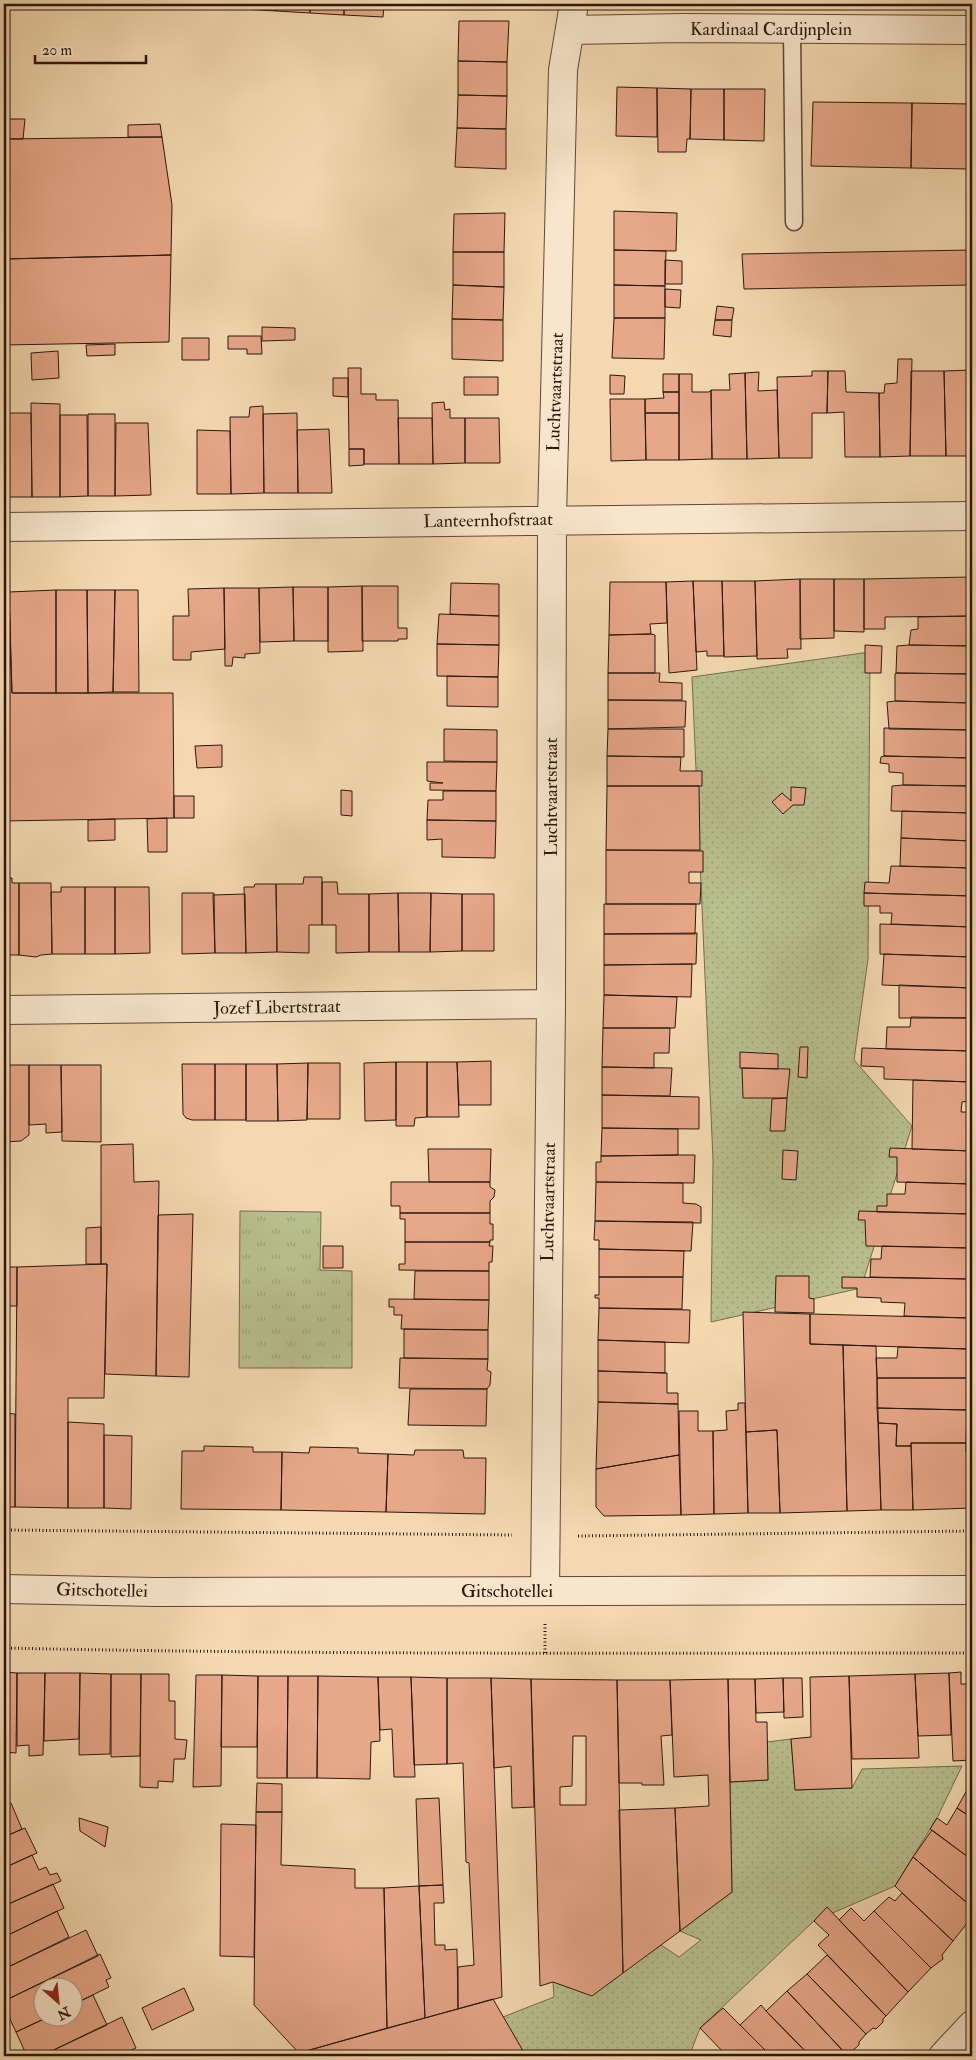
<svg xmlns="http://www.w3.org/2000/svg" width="976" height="2060" font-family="'IM FELL Double Pica',serif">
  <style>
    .grass { fill: url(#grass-tufts); stroke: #726c4e }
    .park { fill: url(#park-dots); stroke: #726c4e }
    .building { fill: #e7a789; stroke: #2b170d; fill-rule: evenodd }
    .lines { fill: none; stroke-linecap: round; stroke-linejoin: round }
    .service-casing { stroke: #5d4836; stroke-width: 19 }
    .minor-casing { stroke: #5d4836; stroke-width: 30 }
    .tertiary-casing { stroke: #5d4836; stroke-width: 30 }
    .path { stroke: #2b170d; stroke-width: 3; stroke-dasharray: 1 2.5; stroke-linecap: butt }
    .service { stroke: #f8e6cc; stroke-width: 16 }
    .minor { stroke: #f8e6cc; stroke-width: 28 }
    .tertiary { stroke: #f8e6cc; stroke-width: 28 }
    .labels { text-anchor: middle; stroke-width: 4; stroke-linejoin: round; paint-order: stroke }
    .street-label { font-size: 18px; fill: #2b170d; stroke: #f8e6cc }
  </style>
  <defs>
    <pattern id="grass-tufts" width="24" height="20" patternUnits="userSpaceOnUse" patternTransform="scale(1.25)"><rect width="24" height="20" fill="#b8c08e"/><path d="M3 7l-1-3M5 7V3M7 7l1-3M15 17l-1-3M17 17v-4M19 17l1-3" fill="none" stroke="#9ea479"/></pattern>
    <pattern id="park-dots" width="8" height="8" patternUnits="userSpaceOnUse" patternTransform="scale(1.25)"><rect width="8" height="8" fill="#b8c08e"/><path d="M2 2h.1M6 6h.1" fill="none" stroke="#9ea479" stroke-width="1.8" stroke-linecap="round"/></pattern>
  </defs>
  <rect width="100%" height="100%" fill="#f4d9b0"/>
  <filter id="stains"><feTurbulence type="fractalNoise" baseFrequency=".004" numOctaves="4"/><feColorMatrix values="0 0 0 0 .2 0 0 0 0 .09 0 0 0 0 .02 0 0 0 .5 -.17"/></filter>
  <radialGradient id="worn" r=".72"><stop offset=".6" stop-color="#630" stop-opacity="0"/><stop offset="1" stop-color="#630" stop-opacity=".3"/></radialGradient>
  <path class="grass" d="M240,1211L321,1212L320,1270L352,1271V1368H239Z"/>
  <path class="park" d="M870,652L868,959L854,1060L912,1126L861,1288L711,1322L713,1160L692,677Z
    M791,1739L796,1790L852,1788L862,1769L962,1766L937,1818L895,1886L814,1921L700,2028L690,2054L682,2056H526L503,2017L554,1997L553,1982L661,1945L679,1957L701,1940L680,1931L732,1892L730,1782L768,1780L767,1742Z"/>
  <path class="building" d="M203,4H242V9L203,6Z
    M242,4H276V11L242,9Z
    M276,4H310V13L276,11Z
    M310,4H344V15L310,13Z
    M344,4H384L383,17L344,15Z
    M459,21H509L507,62L458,61Z
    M458,61L507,62V96L458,95Z
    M617,87L657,88V137L616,136Z
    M657,88L691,89L690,139H687L686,152H658Z
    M691,89H724V140L690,139Z
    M724,89H765L764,141L724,140Z
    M458,95L507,96L506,129L457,128Z
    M813,102L912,103L911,168L811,166Z
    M912,103L972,104V169L911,168Z
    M4,119H25L23,139H4Z
    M160,124L162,137H128V125Z
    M457,128L506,129V169L455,167Z
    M162,137L172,205L171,255L4,259V139Z
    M614,211L677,213L676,251L614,250Z
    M505,213L504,252H453L454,214Z
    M614,250L666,251L665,286L614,285Z
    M972,250V285L744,289L742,254Z
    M453,252H504V287L453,285Z
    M171,255L169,342L4,345V259Z
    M665,260L682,261V284H665Z
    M453,285L504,287L503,320L452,319Z
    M614,285L665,286V318H614Z
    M665,289L681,290L680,308L665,307Z
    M717,306L734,308L732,320H715Z
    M614,318H665L664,359L612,358Z
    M452,319L503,320V361L452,359Z
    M715,320H732L731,337L713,335Z
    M262,327L295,328V340L262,341Z
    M228,336H261L262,354H247V349H228Z
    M182,338H209V360H182Z
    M115,344V355L87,356L86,345Z
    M58,351L59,378L32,380L31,353Z
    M898,359H912L910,456L880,457L879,393H884L885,384L897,383Z
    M348,368H361V394H376V400H398L399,464H364V449H349Z
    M972,370V456H946L944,371Z
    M812,371H828L827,413H812V458H779L777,377L812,376Z
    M828,371H845L846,392L879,393L880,457H845L844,412L827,413Z
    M911,371H944L946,456H910Z
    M759,372L758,391L777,390L779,458L747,459L745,373Z
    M745,373L747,459H712L711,390H730L729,374Z
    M663,374H679V392H663Z
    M679,374H692V392H709L711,390L712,459L679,460Z
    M610,375L625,376L624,394H610Z
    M464,377H498V395H464Z
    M333,378H348V397L333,396Z
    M663,392H679V413H645V399L664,398Z
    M610,399H645L646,460L611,461Z
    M444,402L445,410L450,409V418H465V463L433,464L432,403Z
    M31,403L60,404V497H32Z
    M263,406L264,493L231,494L230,417H249L250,407Z
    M4,413H31L32,497H4Z
    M297,413L298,493H264L263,414Z
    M645,413H679V460H646Z
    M88,414H115V496H88Z
    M60,415H87L88,496L60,497Z
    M398,418H432L433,464H399Z
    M465,418H499L500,463H465Z
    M116,423H148L151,495L115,496Z
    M329,429L332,493H298L297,430Z
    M197,430L230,431L231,494H197Z
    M349,449H364V465L349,466Z
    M972,577V616L885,617V629H864V579Z
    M800,579H834V638L800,639Z
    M800,579L801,649H787L788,658L757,659L755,581Z
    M834,579H864V632L834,631Z
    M693,581H722L724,656H707V651L696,652Z
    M693,581L697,670L669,673L666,582Z
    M722,581H755L757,656L724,657Z
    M610,582H666L667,623L650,624L651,634L609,635Z
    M451,583L499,584V616L450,614Z
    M362,586H398V628H407V639H398V641H362Z
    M362,586L363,651L328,652V587Z
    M293,587H328V641H294Z
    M293,587L294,641L260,642L259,588Z
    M224,588H259L260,653L245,654V658L233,657L232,666H225Z
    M224,588L225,649L191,652V660H173V616H189L188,589Z
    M56,590V693H12L9,592Z
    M56,590H87L88,693H56Z
    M87,590H115L113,692L88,693Z
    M115,590H138L139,692H113Z
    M4,592H9L11,664H4Z
    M439,614L499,616V645L437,644Z
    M972,616V646L909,645L911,630L918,629V617Z
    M651,634L655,635V673H608L609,635Z
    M437,644L499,645L498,677L437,676Z
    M865,645L882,646L881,673H865Z
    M909,645L972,646V674L896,673L897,646Z
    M4,664H11L12,693H173L174,818L4,821Z
    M608,673H660L659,682L682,683V700H608Z
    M896,673L972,674V703L895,701V674Z
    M447,676L498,677V707L447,706Z
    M608,700L686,701L685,727L608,729Z
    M895,701L972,703V730L889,729L887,702Z
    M884,728L972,730V758L884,756Z
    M444,729L497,730V762L444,761Z
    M608,729H684V757L607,756Z
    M222,745V767L197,768L195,746Z
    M607,756L681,757L680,771H702V786H607Z
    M884,756L972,758V786L903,785V773L889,772V764L880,763L881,757Z
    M427,762H497L496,791L430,790V783H443L427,781Z
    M903,785L972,786V813L891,811L892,786Z
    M607,786H699L700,850H606Z
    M791,787L806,788L804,805H793L783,814L772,802L782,793L791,801Z
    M341,790L352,791V816L341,815Z
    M443,791H496V821L427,820L428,800H443Z
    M174,796H194V818H174Z
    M902,811L972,813V841L901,838Z
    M167,818V852H148L147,819Z
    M115,819V840L88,841V820Z
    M427,820L496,821L495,858L442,857V839L427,840Z
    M901,838L972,841V868L900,866Z
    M606,850L703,851V872H689V883H701L700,904H606Z
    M891,866L972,868V896L864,893L865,882L889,883Z
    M304,877H322V925H309V953L277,952L276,884H303Z
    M4,878H12V883H19V955H4Z
    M322,882H337L338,894H369V952L336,953V925H322Z
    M19,883H51L52,954L41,955L36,957L19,955Z
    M255,884H276L277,952L246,953L244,887H254Z
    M61,887H85V954H52L51,892H61Z
    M85,887H115V954H85Z
    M115,887H149L150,953L115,954Z
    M182,893H214L215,953L182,954Z
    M398,893H431L430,952H399Z
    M398,893L399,952H369V894Z
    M431,893L462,894V951L430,952Z
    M864,893L972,896V927L891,924L892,913H880V906H864Z
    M245,894L246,953H215L213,895Z
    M462,894H494V951H462Z
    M604,904H696L695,934H604Z
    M880,924L972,927V957L880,954Z
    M697,933L696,964L604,965V934Z
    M884,954L972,957V988L882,985Z
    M692,964L691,997L604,995V965Z
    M899,985L972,988V1018H899Z
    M604,995L677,997L675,1028H603Z
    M911,1017L972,1018V1051L886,1049L887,1027H910Z
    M603,1028H670L669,1053H654V1068L602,1067Z
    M800,1047H808L807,1078L798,1077Z
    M862,1048L972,1051V1082L884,1079V1067L861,1066Z
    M740,1052L778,1054V1069L740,1068Z
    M491,1061V1105H459L457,1062Z
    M396,1062H427V1117L415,1118L414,1126H396Z
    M396,1062V1120L365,1121L364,1063Z
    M427,1062H457L459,1117H427Z
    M308,1063H340V1119H307Z
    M308,1063L307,1120L278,1121L277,1064Z
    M182,1064H215V1120H192L186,1118L183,1114Z
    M215,1064H246V1120H215Z
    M246,1064H277L278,1121H246Z
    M4,1065H29V1135L21,1141L4,1142Z
    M29,1065H61L62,1132L46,1133V1124L29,1125Z
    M61,1065H101V1142L62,1141Z
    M602,1067L672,1068L670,1096L602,1095Z
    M742,1068L790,1069L787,1098H743Z
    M913,1080L972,1082V1099L970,1101L962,1102L961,1112H972V1151L912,1149Z
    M602,1095L699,1097V1129L602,1128Z
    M787,1098L785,1131H770L772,1099Z
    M602,1128L678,1129V1155L601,1156Z
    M133,1144L134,1182L159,1181L156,1376L105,1374L107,1264H101V1145Z
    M890,1148L972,1151L971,1184L897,1182V1157H889Z
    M428,1149H491L490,1182H429Z
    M783,1150L798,1151L796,1180L782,1179Z
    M678,1155H695L694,1183L596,1182V1162H601V1156Z
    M391,1182H490V1187L495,1190L494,1197L490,1201V1213H400V1206H391Z
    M596,1182L683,1183V1203L696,1204L701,1207V1223L595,1221Z
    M906,1182L971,1184L972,1203L971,1214L877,1212V1206H887V1194H905Z
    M859,1211L971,1214L970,1248L866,1246L865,1220H858Z
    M400,1213H490V1224H493V1240H490V1242H405V1219H400Z
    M193,1214L189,1377L156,1376L158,1215Z
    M595,1221L693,1222L691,1251L599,1249V1240H594Z
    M101,1227V1264H86V1228Z
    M405,1242H490L489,1246H493L492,1262H489V1271L399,1270V1264H405Z
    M323,1246H343V1268H323Z
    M882,1246L970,1248L969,1279L870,1277L871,1259H881Z
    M599,1249L684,1251L683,1277H599Z
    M107,1264L104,1398H68V1508L15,1507L17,1267Z
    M4,1267H17V1306H4Z
    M415,1271H489V1300L414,1299Z
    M776,1276H809V1298L814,1299V1313L775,1312Z
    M599,1277H683L682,1309L599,1308V1298H595V1295H599Z
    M842,1277L969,1279L972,1286V1298L969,1304V1318L904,1316L905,1303L881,1302V1298L857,1297V1288H842Z
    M389,1299L489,1300L488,1330L401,1329L402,1315H394V1307H389Z
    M599,1308L690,1310L689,1343L598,1340Z
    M743,1312L810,1314V1344L843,1345L847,1511L780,1513L777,1430L746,1432Z
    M810,1314L969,1318L968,1349L810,1344Z
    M404,1329L488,1330V1359L404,1358Z
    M598,1340L665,1342V1373L598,1371Z
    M843,1345L876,1346L881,1510L847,1511Z
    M898,1347L968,1349V1378H877L876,1358H897Z
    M400,1358L488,1359L487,1370L491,1372L490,1385L487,1389L399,1388Z
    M598,1371L667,1373V1393H678V1404L598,1402Z
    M877,1378H968L967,1410L877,1408Z
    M410,1389H487L486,1426L408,1425Z
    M598,1402L678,1404L679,1455L596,1469Z
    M738,1403H745L748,1513L714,1514L713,1431L727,1430L726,1411L738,1410Z
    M877,1408L967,1410L966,1443H911V1446H896L897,1424L878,1423Z
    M679,1411H698V1431H713L714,1514L681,1515Z
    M4,1413L15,1414V1507H4Z
    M68,1422L104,1424V1508H68Z
    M878,1423L897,1424L896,1446H911L913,1510H881Z
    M777,1430L780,1513H748L746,1432Z
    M104,1435L132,1436L131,1509L104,1508Z
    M911,1443H966V1452H972V1508L913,1510Z
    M204,1446L253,1447V1452H282L281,1510L181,1509L182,1451H204Z
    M310,1447L358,1448V1453L388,1454L386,1512L281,1510L282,1452L309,1453Z
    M415,1450H463L464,1458H486L485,1514L386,1512L388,1454L414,1455Z
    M679,1455L681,1515L604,1516L596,1507V1469Z
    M4,1672L17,1673L16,1753L4,1752Z
    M961,1672V1684H972V1760L953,1761L949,1673Z
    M17,1673H45L43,1755L29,1756V1745L17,1746Z
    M45,1673H80L79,1739L44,1741Z
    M80,1673L111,1674L110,1754L79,1755Z
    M949,1673L951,1735L918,1736L915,1674Z
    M111,1674H141L140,1756L111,1757Z
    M141,1674H169V1701H175V1739L187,1740L185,1759H174L173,1782L158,1781V1788L140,1787Z
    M915,1674L919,1758L852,1759L849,1676Z
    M196,1675H222L221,1786L193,1787Z
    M222,1675L258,1676L257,1747H221Z
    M258,1676H288L287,1778H257Z
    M288,1676H318L317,1778H287Z
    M318,1676L378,1677L380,1741L371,1742L370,1779L317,1778Z
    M849,1676L852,1788L795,1790L791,1739L811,1737L810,1677Z
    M378,1677H411L415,1777H394L392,1729L380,1730Z
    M411,1677L447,1678V1764L414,1765Z
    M447,1678H491L502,1997L458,2009V1967L474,1965L469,1863L466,1862L463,1763L447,1764Z
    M491,1678L531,1679L534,1807L512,1808L511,1766L494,1768Z
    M783,1678L784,1712L756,1713L755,1679Z
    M783,1678H802L803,1717L784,1718Z
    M531,1679L617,1680L623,1973L592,1996L553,1982L540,1986ZM573,1736H586V1805H560V1787L572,1786Z
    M728,1679H755L756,1722H767L768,1780L730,1782Z
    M728,1679L732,1892L680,1931L675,1808L709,1806L708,1775L674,1777L670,1680Z
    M617,1680H670L672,1735L661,1736L664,1785H642V1783H619Z
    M972,1781V1818L957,1808Z
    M257,1783L282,1784V1812H256Z
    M439,1798L443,1885L419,1886L416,1799Z
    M11,1803L22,1829L4,1837V1806Z
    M675,1808L680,1931L623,1973L619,1810Z
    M957,1808L972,1818V1860L930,1829L937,1818L947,1825Z
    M256,1812H282L281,1865L355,1869V1888H384L387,2028L299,2053L254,2005Z
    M79,1818L108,1827L105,1847L80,1831Z
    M221,1824L256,1825L254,1957L220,1956Z
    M25,1828L37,1853L4,1868V1837Z
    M932,1830L972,1860V1907L913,1857Z
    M32,1855L39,1870L46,1867L50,1875L57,1873L61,1881L4,1906V1868Z
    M913,1857L972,1907V1917L953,1941L895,1886Z
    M53,1884L64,1908L4,1937V1906Z
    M443,1885L444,1903H434L435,1945H445V1950L457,1949L458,2009L425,2018L419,1886Z
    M419,1886L425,2018L387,2028L384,1888Z
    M902,1893L953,1941L942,1955L943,1959L931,1968L874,1911L889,1897L895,1901Z
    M827,1907L908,1992L886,2016L818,1945L829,1935L814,1921Z
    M851,1908L864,1921L874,1911L931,1968L908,1992L839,1920Z
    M57,1911L69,1937L4,1969V1937Z
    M86,1930L98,1956L4,2001V1969Z
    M100,1954L111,1978L106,1980L109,1987L72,2005V1988H42V2018H46L16,2032L4,2006V2001Z
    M827,1955L886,2016L883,2019V2022L876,2029L873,2028L866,2034L807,1974Z
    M807,1974L866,2034L859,2042V2045L851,2052L845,2053L787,1991Z
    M184,1988L194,2010L152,2030L142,2008Z
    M787,1991L845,2053L842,2056H810L766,2011Z
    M93,1995L107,2025L41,2056H27L16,2032L46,2018H72V2005Z
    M493,1999L526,2056H301L299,2053Z
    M761,2005L766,2011L810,2056H771L740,2025Z
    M723,2008L771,2056H727L700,2028Z
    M122,2017L136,2048L119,2056H41Z"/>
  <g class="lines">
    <g class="service-casing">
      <path id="service" d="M792,30L794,222"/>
    </g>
    <g class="minor-casing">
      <path id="minor" d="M571,30L683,28L972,30
        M4,527L972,516
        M4,1010L551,1004
        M545,1591L551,1004L552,519L563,70L574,4"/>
    </g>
    <g class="tertiary-casing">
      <path id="tertiary" d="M4,1589L155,1592L972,1590
        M943,2056L972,2025"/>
    </g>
    <path class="path" d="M4,1530L512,1535
      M578,1536L972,1531
      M545,1624V1654
      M4,1648C327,1655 649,1653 972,1653"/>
    <use href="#service" class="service"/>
    <use href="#minor" class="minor"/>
    <use href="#tertiary" class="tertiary"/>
  </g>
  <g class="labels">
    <g class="street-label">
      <text x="771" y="35">Kardinaal Cardijnplein</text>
      <text transform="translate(555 392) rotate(-88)" y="6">Luchtvaartstraat</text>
      <text transform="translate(488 520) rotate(-1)" y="6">Lanteernhofstraat</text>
      <text transform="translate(551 797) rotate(-90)" y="6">Luchtvaartstraat</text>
      <text transform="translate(277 1007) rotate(-1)" y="6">Jozef Libertstraat</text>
      <text transform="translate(548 1202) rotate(-89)" y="6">Luchtvaartstraat</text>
      <text transform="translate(102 1590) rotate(1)" y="6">Gitschotellei</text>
      <text x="507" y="1597">Gitschotellei</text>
    </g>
  </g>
  <rect width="976" height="2060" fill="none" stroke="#f4d9b0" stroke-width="20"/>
  <rect x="5" y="5" width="966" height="2050" fill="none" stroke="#2b170d" stroke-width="2.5"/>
  <rect x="10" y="10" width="956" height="2040" fill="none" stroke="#2b170d"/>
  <g transform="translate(58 2002) rotate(153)"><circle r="24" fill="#f8e6cc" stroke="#a69380"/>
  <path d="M0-4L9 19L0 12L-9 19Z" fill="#8f2418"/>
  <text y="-8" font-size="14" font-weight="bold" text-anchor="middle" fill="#2b170d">N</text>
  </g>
  <path d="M35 55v8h111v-8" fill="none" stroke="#2b170d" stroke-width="2.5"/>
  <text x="42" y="55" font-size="15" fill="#2b170d" stroke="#f8e6cc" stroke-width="4" paint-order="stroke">20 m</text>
  <rect width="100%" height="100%" filter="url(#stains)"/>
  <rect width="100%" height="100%" fill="url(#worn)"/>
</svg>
